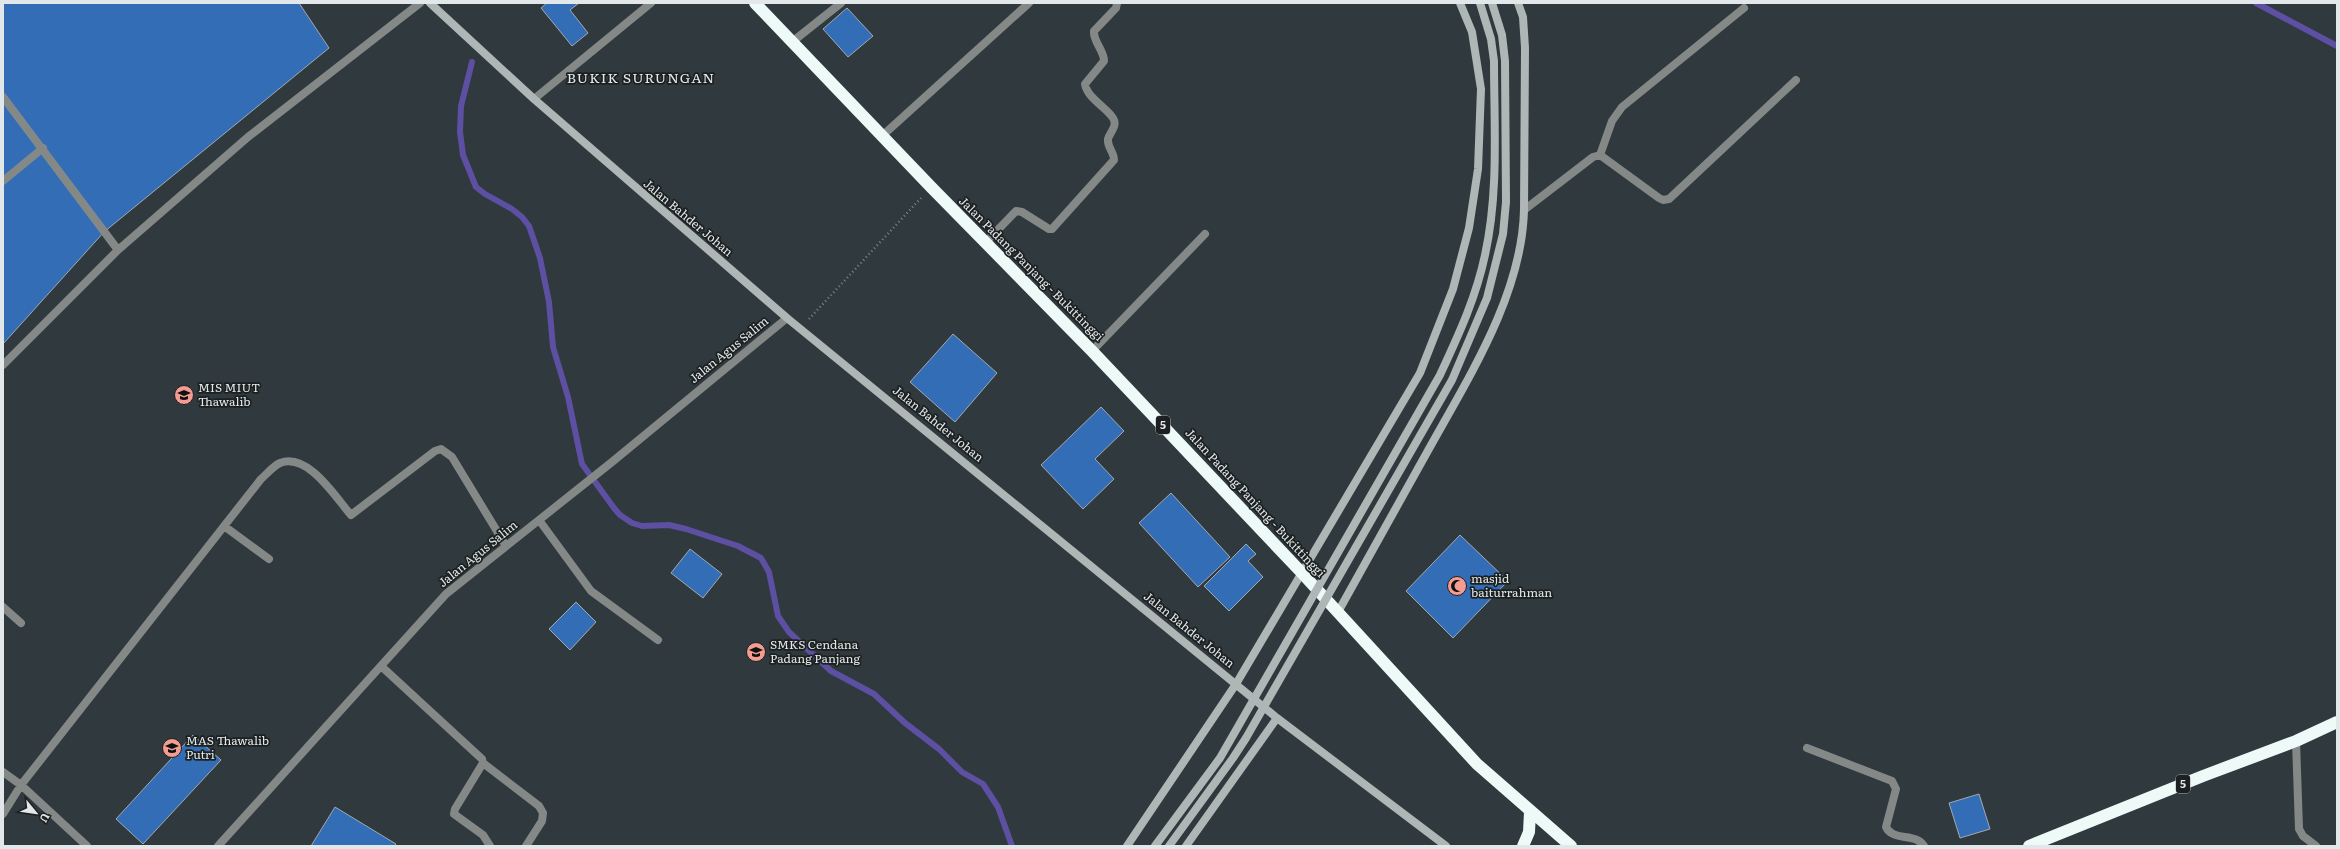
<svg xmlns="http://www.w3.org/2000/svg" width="2340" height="849" font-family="Literata,serif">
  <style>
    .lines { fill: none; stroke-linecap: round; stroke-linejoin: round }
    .stream { stroke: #5d4fa2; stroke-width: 6 }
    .building { fill: #336db5; stroke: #a3a9b1 }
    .path { stroke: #7d8588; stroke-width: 2.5; stroke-dasharray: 1 3; stroke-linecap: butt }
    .lane { stroke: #848988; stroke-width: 8 }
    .street { stroke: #848988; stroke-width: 8 }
    .secondary { stroke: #aeb6b6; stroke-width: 8 }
    .highway { stroke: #edfaf8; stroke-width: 12 }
    .secondary-bridge { stroke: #aeb6b6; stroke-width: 8 }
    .labels { text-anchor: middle; stroke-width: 3.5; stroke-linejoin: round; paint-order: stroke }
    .shield { fill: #1c2021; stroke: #a7acae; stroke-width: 1 }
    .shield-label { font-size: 11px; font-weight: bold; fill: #e2e8ea }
    .street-label { font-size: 12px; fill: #e2e8ea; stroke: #1c2021 }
    .poi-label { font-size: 12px; fill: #e2e8ea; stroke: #1c2021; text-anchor: start }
    .quarter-label { font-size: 14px; letter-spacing: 1px; fill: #e2e8ea; stroke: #1c2021 }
  </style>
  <rect width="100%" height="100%" fill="#30393d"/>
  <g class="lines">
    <path class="stream" d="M2256,3L2337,46
      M472,62L461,106L460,132L463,155L476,187L485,194L512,209L522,217L529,226L540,258L549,302L553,347L568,397L582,464L614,508L620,515L632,523L642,526L669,525L686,529L738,546L761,558L769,572L778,616L789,632L831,671L874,694L905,723L939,749L962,772L983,784L998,807L1012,846"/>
  </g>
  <path class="building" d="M3,3H299L329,48L104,232L3,344Z
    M547,3H579L570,10L588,33L572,46L541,8Z
    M847,8L873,36L848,57L823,29Z
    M953,334L997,373L955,422L910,382Z
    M1101,407L1124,431L1095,459L1114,479L1083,509L1041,465Z
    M1171,493L1230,557L1198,587L1139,523Z
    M1460,535L1508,581L1453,638L1406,591Z
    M1246,544L1256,554L1248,561L1263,577L1229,611L1204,586Z
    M690,549L722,574L703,598L671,573Z
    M576,602L596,622L570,650L549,629Z
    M193,735L221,760L143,844L116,819Z
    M1979,794L1990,829L1960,838L1949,803Z
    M335,807L396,844L394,846H311Z"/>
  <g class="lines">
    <path class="path" d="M809,319L921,198"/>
    <path class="lane" d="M3,181L43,148
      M1092,351L1205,234"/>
    <path class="street" d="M792,42L841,3
      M3,97L118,250
      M534,99L651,3
      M882,136L1029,3
      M1600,155L1612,121L1622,107L1744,8
      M1524,210L1593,157L1600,155L1659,198L1663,200L1669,199L1796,80
      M986,242L1016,211L1022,212L1049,229H1052L1114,160C1114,152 1107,147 1108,139C1110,132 1118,126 1113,118C1106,107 1087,98 1085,84L1104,61C1104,50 1093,42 1094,31L1116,8L1117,3
      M3,365L118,250L248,137L420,3
      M539,520L591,591L658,640
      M224,526L269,559
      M3,607L21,623
      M381,666L482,759L483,763L539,806L543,813L542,821L526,846
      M2296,741L2299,829L2303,836L2316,846
      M1807,748L1892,781L1896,789L1886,827C1893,842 1915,832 1924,846
      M483,763L455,809L454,814L483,835L490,846
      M3,772L21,785L87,846
      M3,814L21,785L261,479C266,475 273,466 280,463C308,452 336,498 351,515L435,451L441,449L452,457L506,546
      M218,846L446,594L612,462L787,318"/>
    <path class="secondary" d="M430,3L534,99L787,318L1277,718L1446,846
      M1338,612C1369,557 1399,502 1430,447C1470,375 1522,294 1524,210L1525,48L1523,17L1518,3
      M1127,846L1236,684L1420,373L1453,289L1469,228L1478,169L1481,89L1472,32L1460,3
      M1186,846L1277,718"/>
    <path class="highway" d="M755,3L931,187L1092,351L1301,572L1477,764L1571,846
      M1523,846L1529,832L1530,812
      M2029,846L2203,776L2296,741L2337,722"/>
    <path class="secondary-bridge" d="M1155,846L1220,758L1440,375C1458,336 1476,298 1485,255C1499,192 1494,125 1494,61L1491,39L1480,3
      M1169,846L1233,758L1246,738L1452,380L1487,298L1503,234L1506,202L1505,61L1502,35L1492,3"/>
  </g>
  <defs>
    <g id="school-disc" transform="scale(1)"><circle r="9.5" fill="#f59c92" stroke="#1c2021"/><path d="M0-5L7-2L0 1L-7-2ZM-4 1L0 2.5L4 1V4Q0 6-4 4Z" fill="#111"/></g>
    <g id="mosque-disc" transform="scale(1)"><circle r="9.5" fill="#f59c92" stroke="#1c2021"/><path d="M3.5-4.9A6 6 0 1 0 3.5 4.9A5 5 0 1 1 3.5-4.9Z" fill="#111"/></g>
  </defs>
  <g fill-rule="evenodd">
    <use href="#school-disc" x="184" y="395"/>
    <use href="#mosque-disc" x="1457" y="586"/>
    <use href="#school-disc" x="756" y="652"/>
    <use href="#school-disc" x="172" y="748"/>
  </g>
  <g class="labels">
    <g class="shield">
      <rect x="1156" y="416" width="14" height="18" rx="3"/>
      <rect x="2176" y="775" width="14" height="18" rx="3"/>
    </g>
    <g class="shield-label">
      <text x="1163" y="429">5</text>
      <text x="2183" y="788">5</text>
    </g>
    <g class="street-label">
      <text transform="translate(688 218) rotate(40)" y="4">Jalan Bahder Johan</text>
      <text transform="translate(1031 269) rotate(45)" y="4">Jalan Padang Panjang - Bukittinggi</text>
      <text transform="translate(729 350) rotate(-39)" y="4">Jalan Agus Salim</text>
      <text transform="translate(938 424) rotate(39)" y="4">Jalan Bahder Johan</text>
      <text transform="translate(1255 503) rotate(47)" y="4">Jalan Padang Panjang - Bukittinggi</text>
      <text transform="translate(478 554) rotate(-39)" y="4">Jalan Agus Salim</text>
      <text transform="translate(1189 630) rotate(39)" y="4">Jalan Bahder Johan</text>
    </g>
    <g class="poi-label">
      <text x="198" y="392">MIS MIUT<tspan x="198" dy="14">Thawalib</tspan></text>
      <text x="1471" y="583">masjid<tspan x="1471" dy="14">baiturrahman</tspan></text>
      <text x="770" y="649">SMKS Cendana<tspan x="770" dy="14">Padang Panjang</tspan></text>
      <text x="186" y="745">MAS Thawalib<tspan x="186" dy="14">Putri</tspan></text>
    </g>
    <g class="quarter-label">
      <text x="641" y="83">BUKIK SURUNGAN</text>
    </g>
  </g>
  <rect width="2340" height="849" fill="none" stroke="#e2e8ea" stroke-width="8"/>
  <g transform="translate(36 813) rotate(119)" stroke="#1c2021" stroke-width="3" paint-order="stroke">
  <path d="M0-3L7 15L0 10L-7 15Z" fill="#e2e8ea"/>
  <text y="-6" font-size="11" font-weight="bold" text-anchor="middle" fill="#e2e8ea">U</text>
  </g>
</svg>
